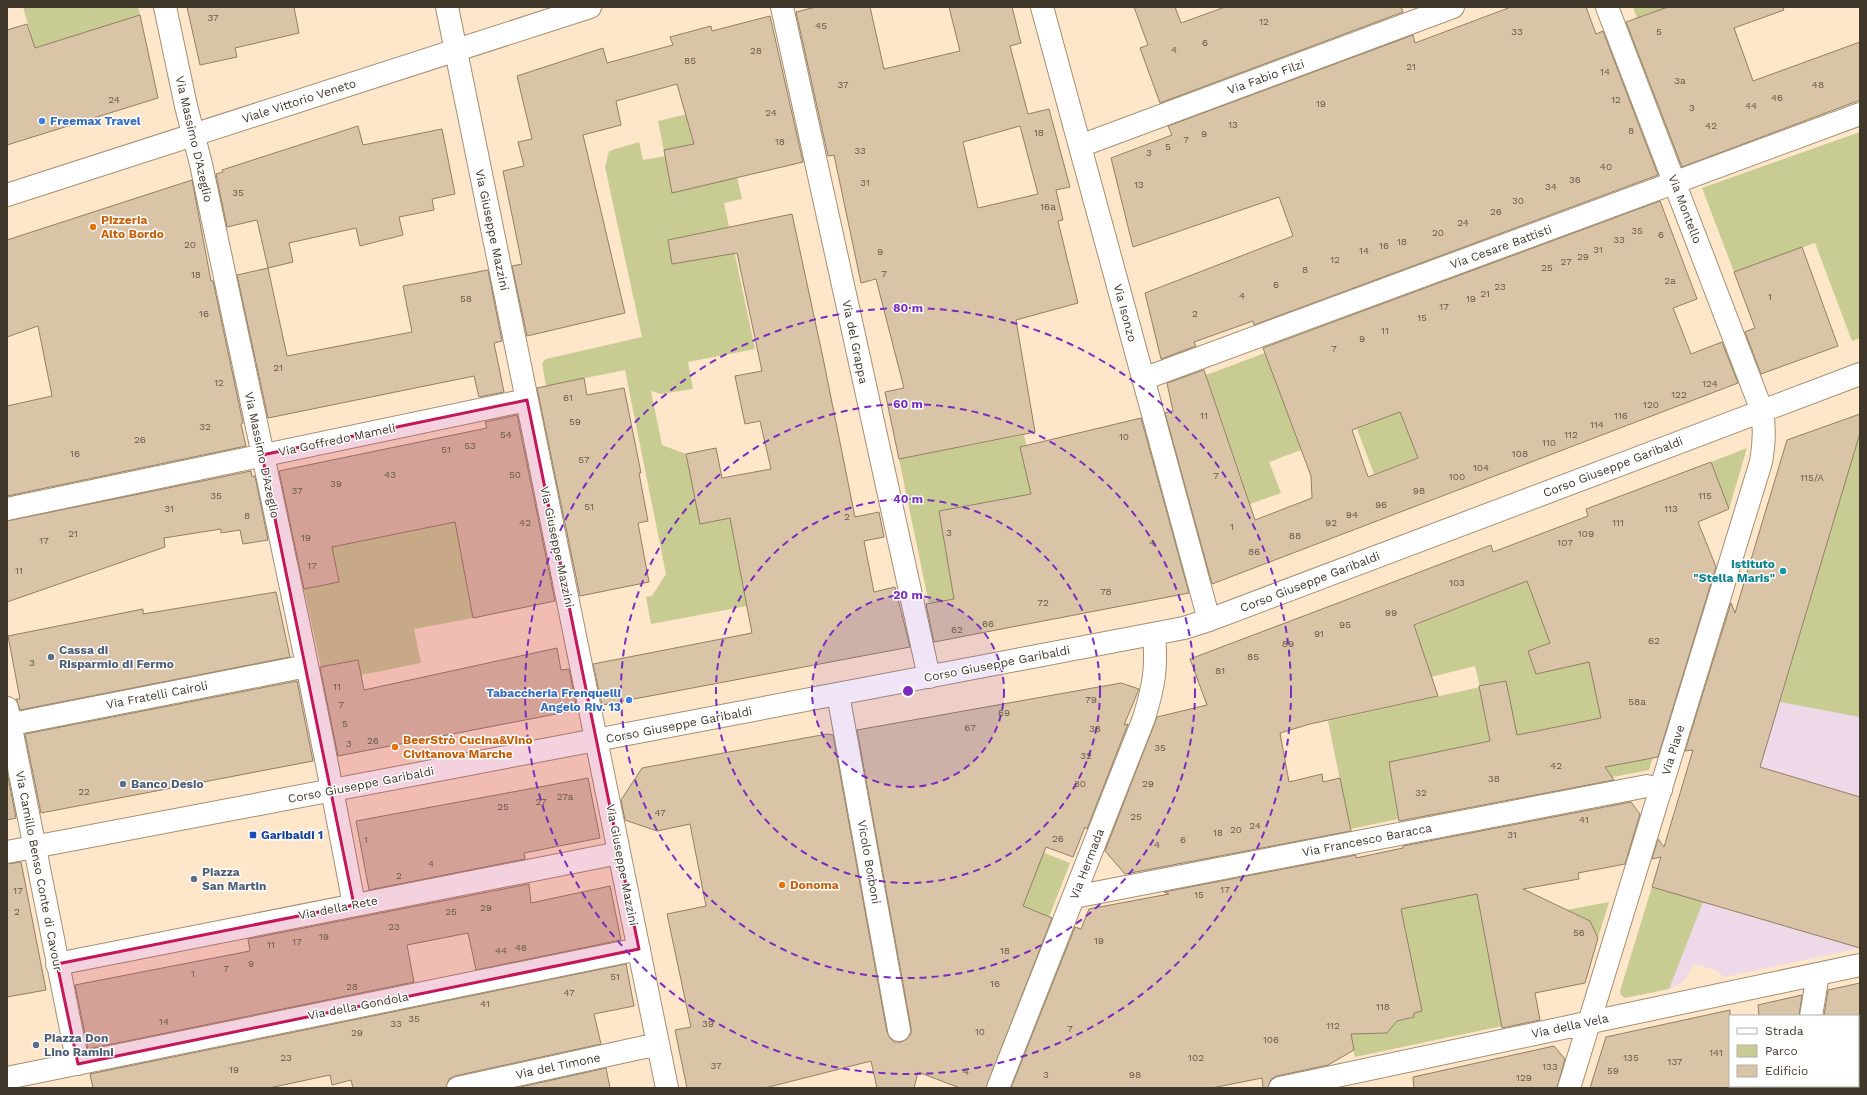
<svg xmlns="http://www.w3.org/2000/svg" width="1867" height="1095" font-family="'Work Sans',sans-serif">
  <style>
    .education { fill: #edd9e8 }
    .green { fill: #c8cc93 }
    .building { fill: #d9c4a7; stroke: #927f64; fill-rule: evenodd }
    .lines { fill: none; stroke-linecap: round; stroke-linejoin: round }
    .minor-casing { stroke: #a48f74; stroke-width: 24 }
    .minor { stroke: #fff; stroke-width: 22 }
    .marked { fill: #c2185b; fill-opacity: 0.2; stroke: #c2185b; stroke-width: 3; stroke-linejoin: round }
    .ring { fill: none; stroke: #7b2cbf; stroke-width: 2; stroke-dasharray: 7 5 }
    .shop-dot { fill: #3f7fe0; stroke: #fff; stroke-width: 1.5 }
    .food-dot { fill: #e8710a; stroke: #fff; stroke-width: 1.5 }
    .culture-dot { fill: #0f9aa8; stroke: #fff; stroke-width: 1.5 }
    .service-dot { fill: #5c6f8a; stroke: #fff; stroke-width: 1.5 }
    .transit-dot { fill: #1a4fb4; stroke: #fff; stroke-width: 1.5 }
    .labels { text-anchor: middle; stroke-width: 3; stroke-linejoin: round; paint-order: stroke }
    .number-label { font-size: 10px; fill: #665a4a }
    .street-label { font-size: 12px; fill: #40372b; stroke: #fff }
    .shop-label { font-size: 12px; font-weight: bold; fill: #366cbe; stroke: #fff; text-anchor: start }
    .food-label { font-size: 12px; font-weight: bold; fill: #c56008; stroke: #fff; text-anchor: start }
    .culture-label { font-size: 12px; font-weight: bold; fill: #0d838f; stroke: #fff; text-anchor: end }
    .service-label { font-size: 12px; font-weight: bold; fill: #4e5e75; stroke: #fff; text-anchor: start }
    .transit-label { font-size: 12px; font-weight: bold; fill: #164399; stroke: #fff; text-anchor: start }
    .centre { fill: #7b2cbf; stroke: #fff; stroke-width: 2 }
    .ring-label { font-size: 12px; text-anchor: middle; font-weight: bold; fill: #7b2cbf; stroke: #fff; stroke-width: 3; stroke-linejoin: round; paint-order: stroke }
  </style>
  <rect width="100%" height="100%" fill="#fde6c9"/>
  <path class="education" d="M1860,414V948L1724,977L1716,970L1694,964L1684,981L1676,986L1669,989L1623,997L1620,993L1621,990L1787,440Z"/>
  <path class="green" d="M23,7H138L140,15L64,39L42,72Z
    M1633,7H1668L1637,18Z
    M721,106L742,199L724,203L755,349L688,362L693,389L661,394L651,391L662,445L686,454L700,524L730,518L747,606L651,624L646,597L652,596L666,574L625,370L546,386L542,363L546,359L642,337L605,167L609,151L639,142L643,160L665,156L658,121Z
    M1860,132V338L1852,341L1815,243L1734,272L1702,188Z
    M1265,353L1301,450L1269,462L1281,493L1250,504L1206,375Z
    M1400,412L1418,458L1374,474L1357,429Z
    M1860,433V717L1780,702Z
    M1024,435L1033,477L1027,479L1035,509L1021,496L939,511L944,537L995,591L929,604L899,459Z
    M1747,448L1729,509L1711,462Z
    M455,522L473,618L414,629L421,663L361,675L321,667L304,589L339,582L332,547Z
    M1527,581L1557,640L1528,651H1638L1653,757L1649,770L1603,779L1516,735L1505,681L1495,683L1499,704L1483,708L1490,741L1389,762L1398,819L1350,829L1328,721L1480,687L1475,666L1431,677L1413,626Z
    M986,830L1070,863L1049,917L1023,906L1035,876Z
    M1652,887L1703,902L1669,989L1625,998L1621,995L1620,991Z
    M1492,890L1483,928L1502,1026L1355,1057L1341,986L1385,1033L1390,1029L1391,1023L1414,1017L1394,939L1407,936L1401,909Z
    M1609,902L1598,938L1590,921L1567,910Z"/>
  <path class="building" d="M187,7H294L299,33L235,48L237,57L200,65Z
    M816,7H870L884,69L960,51L949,7H1012L1021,43L1010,46L1028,114L1049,109L1070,187L1056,190L1063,220L1058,221L1078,303L1016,320L1035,432L899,459L885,392L904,388L876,279L861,283L834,155L828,156L796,12ZM1020,126L1038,194L978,208L963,142Z
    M1134,7H1175L1181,23L1225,7H1401L1403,12L1160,103L1140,48L1148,45Z
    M1511,7H1586L1596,34L1603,31L1658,175L1254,325L1253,321L1194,342L1196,346L1161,359L1145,293L1293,236L1279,197L1133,247L1111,158L1172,135L1168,126L1413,35L1415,43Z
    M1668,7H1783L1784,10L1734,28L1753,81L1860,42V100L1682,167L1626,22Z
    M140,15L158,98L7,145V30L27,24L35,48Z
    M770,16L803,162L672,193L664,150L694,144L677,84L616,101L621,125L583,135L625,313L527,336L512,266L522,264L503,171L524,166L518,142L532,139L517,76L603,48L607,63L673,45L670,37L711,26L712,31Z
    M358,126L363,145L442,129L455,194L432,199L434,210L399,217L403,235L360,246L356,228L289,243L293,262L268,268L257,220L227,227L216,174L223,172L222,170Z
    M192,180L211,281H213L243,423L241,424L246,446L7,496V406L52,396L38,326L7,337V240Z
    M1660,201L1697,299L1673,308L1691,354L1722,342L1738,383L1212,584L1165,413L1173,411L1167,383L1204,370L1255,520L1312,498L1311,476L1263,348ZM1400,412L1418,458L1368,477L1352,430Z
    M792,214L823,358L855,517L879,512L884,537L864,541L874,592L895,587L910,647L602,705L593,664L752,633L730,518L700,524L686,454L716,448L722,478L771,469L760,421L745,424L735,376L762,371L737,253L672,264L668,240Z
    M1802,247L1838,346L1761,374L1745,332L1755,328L1734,272Z
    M268,268L287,356L412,332L403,286L488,270L502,341L494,343L504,392L479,397L474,376L268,418L237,275Z
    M584,378L587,395L624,388L641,473H639L648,521L638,523L649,582L580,596L537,388Z
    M1860,414V433L1760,767L1860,797V948L1652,887L1661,857L1652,859L1658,839L1664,847L1693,750L1685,751L1731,603L1735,613L1787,440Z
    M517,415L555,601L473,618L455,522L332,547L339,582L304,589L279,471L487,428L485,422Z
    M1141,418L1189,593L934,642L926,604L954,599L939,511L1031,494L1020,447Z
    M1711,462L1729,509L1698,522L1716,567L1658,757L1605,767L1614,780L1399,821L1389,762L1490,741L1479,686L1506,681L1517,735L1601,718L1589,662L1536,674L1528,651L1550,643L1527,581L1414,625L1438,696L1310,724L1280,733L1289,782L1322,774L1323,782L1340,778L1351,831L1125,874L1105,851L1157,717L1207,705L1190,659L1491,545L1493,552L1588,516L1586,509Z
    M251,471L252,477L255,476L268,540L243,544L240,530L221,533V529L164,538L165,547L7,602V521Z
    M276,592L290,657L20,710L16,699H20L8,636L143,609V614Z
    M557,648L561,670L569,669L577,710L338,756L320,667L358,660L364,690Z
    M297,681L313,761L41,813L25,734Z
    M1121,683L1139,689L1124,725L1128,724L1087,829L1085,827L1073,857L1046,847L1023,906L1052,918L986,1088H960L918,1072L914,1088H877L871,1061L765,1088H687L675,1030L691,1027L667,914L706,906L690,824L657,831L625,820L621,800L642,768L827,734L833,735L887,1032L890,1038L894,1042H901L907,1039L911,1034V1028L857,730Z
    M7,772L16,818L7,820Z
    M588,778L600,838L524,853L525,859L369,890L356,821Z
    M1631,802L1640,814L1625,864L1578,873L1579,879L1523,889L1590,921L1598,938L1585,983L1535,993L1540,1020L1502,1028L1477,894L1401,909L1422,1011L1414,1013V1017L1397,1021L1387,1033L1351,1034L1354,1050L1328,1065L1277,1076L1271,1079L1268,1088H1263L1262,1078L1212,1088H1011L1075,927L1081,929L1089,909L1169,894L1164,892L1356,855V858L1403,848V846Z
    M21,862L46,990L7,997V864Z
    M529,884L531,903L610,886L621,940L476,970L468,933L407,945L414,982L88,1049L75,985L250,951L248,939Z
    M626,964L634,1006L594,1014L601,1044L455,1076L449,1079L446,1088H353L351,1080L332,1085L330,1075L269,1088H93L90,1074Z
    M1860,983V1016H1824L1828,990Z
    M1802,995L1799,1016H1759L1758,1005Z
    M1730,1010V1088H1590L1606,1037Z
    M1554,1046L1565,1059L1557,1088H1414L1413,1077Z
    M606,1068L610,1088H516Z"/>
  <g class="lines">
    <g class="minor-casing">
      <path id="minor" d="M165,7L186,106L201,164C253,411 308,657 354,905
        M447,7L667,1088
        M782,7L929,677
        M1042,7L1209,620
        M1080,146L1453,7
        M7,195L590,7
        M1143,379L1860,114
        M7,509L527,400
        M838,694L899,1030
        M7,708L78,1064
        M7,725L307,666
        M7,852L1184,628L1209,620L1860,374
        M1074,897L1647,786L1661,790
        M57,964L619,853
        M1811,1016L1818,974
        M7,1078L639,949
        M458,1088L658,1044
        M998,1088L1144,718C1154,685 1157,669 1154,634
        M1280,1088L1860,965
        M1569,1088L1761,462C1764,445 1765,428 1762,411L1607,7
        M1797,1088L1798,1086"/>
    </g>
    <use href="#minor" class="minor"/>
  </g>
  <path class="marked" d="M527,400L639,949L78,1064L57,964L354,905L262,455Z"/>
  <circle cx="908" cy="691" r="96" fill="#7b2cbf" fill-opacity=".12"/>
  <g class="ring">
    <circle cx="908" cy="691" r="96"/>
    <circle cx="908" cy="691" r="192"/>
    <circle cx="908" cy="691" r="287"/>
    <circle cx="908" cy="691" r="383"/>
  </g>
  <g class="shop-dot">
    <circle cx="42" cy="121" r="4"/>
    <circle cx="629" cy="700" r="4"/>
  </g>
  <g class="food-dot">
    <circle cx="93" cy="227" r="4"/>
    <circle cx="395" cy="747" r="4"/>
    <circle cx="782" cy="885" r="4"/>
  </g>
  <circle class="culture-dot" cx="1783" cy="571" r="4"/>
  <g class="service-dot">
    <circle cx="51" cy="657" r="4"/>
    <circle cx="123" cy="784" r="4"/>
    <circle cx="194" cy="879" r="4"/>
    <circle cx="36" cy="1045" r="4"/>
  </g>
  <rect class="transit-dot" x="249" y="831" width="8" height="8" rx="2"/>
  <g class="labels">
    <g class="number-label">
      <text x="213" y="21">37</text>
      <text x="1264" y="25">12</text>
      <text x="821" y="29">45</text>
      <text x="1517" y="35">33</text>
      <text x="1659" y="35">5</text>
      <text x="1205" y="46">6</text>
      <text x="1174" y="53">4</text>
      <text x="756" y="54">28</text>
      <text x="690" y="64">85</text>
      <text x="1411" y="70">21</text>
      <text x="1605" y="75">14</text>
      <text x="1680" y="84">3a</text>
      <text x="843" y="88">37</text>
      <text x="1818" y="88">48</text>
      <text x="1777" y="101">46</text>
      <text x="114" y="103">24</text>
      <text x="1616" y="103">12</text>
      <text x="1321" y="107">19</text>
      <text x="1751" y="109">44</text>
      <text x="1692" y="111">3</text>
      <text x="771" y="116">24</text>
      <text x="1233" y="128">13</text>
      <text x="1711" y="129">42</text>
      <text x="1631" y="134">8</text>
      <text x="1039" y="136">18</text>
      <text x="1204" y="137">9</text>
      <text x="1186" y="143">7</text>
      <text x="780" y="145">18</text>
      <text x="1168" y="150">5</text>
      <text x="860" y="154">33</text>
      <text x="1149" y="156">3</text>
      <text x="1606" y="170">40</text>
      <text x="1575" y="183">36</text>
      <text x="865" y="186">31</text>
      <text x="1139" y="188">13</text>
      <text x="1551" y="190">34</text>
      <text x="238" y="196">35</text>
      <text x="1518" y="204">30</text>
      <text x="1048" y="210">16a</text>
      <text x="1496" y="215">26</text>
      <text x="1463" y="226">24</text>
      <text x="1637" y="234">35</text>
      <text x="1438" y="236">20</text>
      <text x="1661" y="238">6</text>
      <text x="1619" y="243">33</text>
      <text x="1402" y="245">18</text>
      <text x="190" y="248">20</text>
      <text x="1384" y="249">16</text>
      <text x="1598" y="253">31</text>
      <text x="1364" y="254">14</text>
      <text x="880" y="255">9</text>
      <text x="1583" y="260">29</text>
      <text x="1335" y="263">12</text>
      <text x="1566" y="265">27</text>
      <text x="1547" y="271">25</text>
      <text x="1305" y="273">8</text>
      <text x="884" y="277">7</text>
      <text x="196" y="278">18</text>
      <text x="1670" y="284">2a</text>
      <text x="1276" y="288">6</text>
      <text x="1500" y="290">23</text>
      <text x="1485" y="297">21</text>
      <text x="1242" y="299">4</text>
      <text x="1770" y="300">1</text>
      <text x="466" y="302">58</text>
      <text x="1471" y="302">19</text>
      <text x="1444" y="310">17</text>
      <text x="204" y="317">16</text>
      <text x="1195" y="317">2</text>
      <text x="1422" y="321">15</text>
      <text x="1385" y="334">11</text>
      <text x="1362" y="342">9</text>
      <text x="1334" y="352">7</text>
      <text x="278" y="371">21</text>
      <text x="219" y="386">12</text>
      <text x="1710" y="387">124</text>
      <text x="1679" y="398">122</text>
      <text x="568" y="401">61</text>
      <text x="1651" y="408">120</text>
      <text x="1204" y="419">11</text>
      <text x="1621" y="419">116</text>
      <text x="575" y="425">59</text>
      <text x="1597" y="428">114</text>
      <text x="205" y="430">32</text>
      <text x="506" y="438">54</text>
      <text x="1571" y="438">112</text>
      <text x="1124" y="440">10</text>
      <text x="140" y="443">26</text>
      <text x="1549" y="446">110</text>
      <text x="470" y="449">53</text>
      <text x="446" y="453">51</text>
      <text x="75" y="457">16</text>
      <text x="1520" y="457">108</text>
      <text x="584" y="463">57</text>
      <text x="1481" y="471">104</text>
      <text x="390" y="478">43</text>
      <text x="515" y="478">50</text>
      <text x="1216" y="479">7</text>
      <text x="1457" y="480">100</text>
      <text x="1812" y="481">115/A</text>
      <text x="336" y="487">39</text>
      <text x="297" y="494">37</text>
      <text x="1419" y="494">98</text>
      <text x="216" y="499">35</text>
      <text x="1705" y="499">115</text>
      <text x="1381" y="508">96</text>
      <text x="589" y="510">51</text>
      <text x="169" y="512">31</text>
      <text x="1671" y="512">113</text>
      <text x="1352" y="518">94</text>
      <text x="247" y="519">8</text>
      <text x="847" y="520">2</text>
      <text x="525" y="526">42</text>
      <text x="1331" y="526">92</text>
      <text x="1618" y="526">111</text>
      <text x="1232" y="530">1</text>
      <text x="949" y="536">3</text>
      <text x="73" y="537">21</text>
      <text x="1586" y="537">109</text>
      <text x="1295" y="539">88</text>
      <text x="306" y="541">19</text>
      <text x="44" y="544">17</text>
      <text x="1152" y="546">4</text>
      <text x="1565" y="546">107</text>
      <text x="1254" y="555">86</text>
      <text x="312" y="569">17</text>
      <text x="19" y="574">11</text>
      <text x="1457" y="586">103</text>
      <text x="1106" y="595">78</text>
      <text x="1043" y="606">72</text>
      <text x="1391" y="616">99</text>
      <text x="988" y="627">66</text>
      <text x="1345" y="628">95</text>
      <text x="957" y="633">62</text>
      <text x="1319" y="637">91</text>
      <text x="1654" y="644">62</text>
      <text x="1288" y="647">89</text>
      <text x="1253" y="660">85</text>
      <text x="32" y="666">3</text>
      <text x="1220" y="674">81</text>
      <text x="337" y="690">11</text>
      <text x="1091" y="703">79</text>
      <text x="1637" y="705">58a</text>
      <text x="341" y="708">7</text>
      <text x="1004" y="716">69</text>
      <text x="345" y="727">5</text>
      <text x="970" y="731">67</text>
      <text x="1095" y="732">38</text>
      <text x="373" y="744">26</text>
      <text x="349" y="747">3</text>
      <text x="1160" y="751">35</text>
      <text x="1086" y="759">32</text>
      <text x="1556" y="769">42</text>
      <text x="1494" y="782">38</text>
      <text x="1080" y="787">30</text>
      <text x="1148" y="787">29</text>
      <text x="84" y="795">22</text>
      <text x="1421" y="796">32</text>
      <text x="565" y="800">27a</text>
      <text x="541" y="805">27</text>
      <text x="503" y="810">25</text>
      <text x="660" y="816">47</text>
      <text x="1136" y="820">25</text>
      <text x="1584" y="823">41</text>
      <text x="1255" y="829">24</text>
      <text x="1236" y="833">20</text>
      <text x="1218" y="836">18</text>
      <text x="1512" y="838">31</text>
      <text x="1058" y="842">26</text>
      <text x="366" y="843">1</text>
      <text x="1183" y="843">6</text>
      <text x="1157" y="848">4</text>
      <text x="431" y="867">4</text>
      <text x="399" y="879">2</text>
      <text x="1225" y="893">17</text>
      <text x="18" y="894">17</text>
      <text x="1199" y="898">15</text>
      <text x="486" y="911">29</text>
      <text x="17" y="915">2</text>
      <text x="451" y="915">25</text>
      <text x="394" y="930">23</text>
      <text x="1579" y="936">56</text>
      <text x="324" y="940">19</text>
      <text x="1099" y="944">19</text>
      <text x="297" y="945">17</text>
      <text x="271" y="948">11</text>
      <text x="521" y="951">46</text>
      <text x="501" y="954">44</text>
      <text x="1005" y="954">18</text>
      <text x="251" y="967">9</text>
      <text x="226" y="972">7</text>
      <text x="193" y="977">1</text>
      <text x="615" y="980">51</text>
      <text x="995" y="987">16</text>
      <text x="352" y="990">28</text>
      <text x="569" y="996">47</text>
      <text x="485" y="1007">41</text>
      <text x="1383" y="1010">118</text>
      <text x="414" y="1022">35</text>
      <text x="164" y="1025">14</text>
      <text x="396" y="1027">33</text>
      <text x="708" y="1027">39</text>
      <text x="1333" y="1029">112</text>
      <text x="1070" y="1032">7</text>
      <text x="980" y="1035">10</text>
      <text x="357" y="1036">29</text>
      <text x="1271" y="1043">106</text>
      <text x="1716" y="1056">141</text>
      <text x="286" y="1061">23</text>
      <text x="1196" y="1061">102</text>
      <text x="1631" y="1061">135</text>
      <text x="1675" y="1065">137</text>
      <text x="716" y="1069">37</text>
      <text x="1550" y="1070">133</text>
      <text x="234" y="1073">19</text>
      <text x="1613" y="1074">59</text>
      <text x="966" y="1075">4</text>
      <text x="1046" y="1078">3</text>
      <text x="1135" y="1078">98</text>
      <text x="1524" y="1081">129</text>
    </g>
    <g class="street-label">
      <text transform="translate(1266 77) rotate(-20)" y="4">Via Fabio Filzi</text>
      <text transform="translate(299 101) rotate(-18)" y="4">Viale Vittorio Veneto</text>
      <text transform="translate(194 139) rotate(77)" y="4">Via Massimo D'Azeglio</text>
      <text transform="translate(1685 209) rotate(69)" y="4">Via Montello</text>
      <text transform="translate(492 230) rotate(78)" y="4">Via Giuseppe Mazzini</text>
      <text transform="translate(1501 247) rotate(-20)" y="4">Via Cesare Battisti</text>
      <text transform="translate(1125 313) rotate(75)" y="4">Via Isonzo</text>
      <text transform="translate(855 342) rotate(78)" y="4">Via del Grappa</text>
      <text transform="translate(337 440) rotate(-12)" y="4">Via Goffredo Mameli</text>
      <text transform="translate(262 455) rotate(78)" y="4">Via Massimo D'Azeglio</text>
      <text transform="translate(1613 467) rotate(-21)" y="4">Corso Giuseppe Garibaldi</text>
      <text transform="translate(557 547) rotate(78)" y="4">Via Giuseppe Mazzini</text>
      <text transform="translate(1310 582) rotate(-21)" y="4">Corso Giuseppe Garibaldi</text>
      <text transform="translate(997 664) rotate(-11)" y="4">Corso Giuseppe Garibaldi</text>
      <text transform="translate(157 695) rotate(-11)" y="4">Via Fratelli Cairoli</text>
      <text transform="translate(679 725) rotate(-11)" y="4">Corso Giuseppe Garibaldi</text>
      <text transform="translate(1673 750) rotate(-73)" y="4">Via Piave</text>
      <text transform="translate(361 785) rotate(-11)" y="4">Corso Giuseppe Garibaldi</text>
      <text transform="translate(1367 840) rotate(-11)" y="4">Via Francesco Baracca</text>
      <text transform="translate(869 862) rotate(80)" y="4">Vicolo Borboni</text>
      <text transform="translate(1087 864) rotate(-69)" y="4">Via Hermada</text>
      <text transform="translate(622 865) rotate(79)" y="4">Via Giuseppe Mazzini</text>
      <text transform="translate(39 871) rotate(79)" y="4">Via Camillo Benso Conte di Cavour</text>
      <text transform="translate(338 908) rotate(-11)" y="4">Via della Rete</text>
      <text transform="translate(358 1006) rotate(-11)" y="4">Via della Gondola</text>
      <text transform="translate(1570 1026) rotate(-12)" y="4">Via della Vela</text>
      <text transform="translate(558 1066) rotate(-12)" y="4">Via del Timone</text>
    </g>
    <g class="shop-label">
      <text x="50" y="125">Freemax Travel</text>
      <text x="621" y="697" text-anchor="end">Tabaccheria Frenquelli<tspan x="621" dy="14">Angelo Riv. 13</tspan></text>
    </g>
    <g class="food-label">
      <text x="101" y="224">Pizzeria<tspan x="101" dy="14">Alto Bordo</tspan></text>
      <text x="403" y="744">BeerStrò Cucina&amp;Vino<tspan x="403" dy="14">Civitanova Marche</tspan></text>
      <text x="790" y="889">Donoma</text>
    </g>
    <g class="culture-label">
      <text x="1775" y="568">Istituto<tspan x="1775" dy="14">"Stella Maris"</tspan></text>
    </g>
    <g class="service-label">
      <text x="59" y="654">Cassa di<tspan x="59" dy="14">Risparmio di Fermo</tspan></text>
      <text x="131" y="788">Banco Desio</text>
      <text x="202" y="876">Piazza<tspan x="202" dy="14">San Martin</tspan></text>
      <text x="44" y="1042">Piazza Don<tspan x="44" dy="14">Lino Ramini</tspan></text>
    </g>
    <g class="transit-label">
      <text x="261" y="839">Garibaldi 1</text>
    </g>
  </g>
  <circle cx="908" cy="691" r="6" class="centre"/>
  <g class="ring-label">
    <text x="908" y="312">80 m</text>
    <text x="908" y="408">60 m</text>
    <text x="908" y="503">40 m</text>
    <text x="908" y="599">20 m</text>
  </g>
  <rect width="1867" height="1095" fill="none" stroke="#40372b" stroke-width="16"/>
  <rect x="1729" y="1015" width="130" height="72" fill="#ffffff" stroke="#b3afaa"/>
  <rect x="1737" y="1028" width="20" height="6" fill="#ffffff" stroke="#b3afaa"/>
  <text x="1765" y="1035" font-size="12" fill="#40372b">Strada</text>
  <rect x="1737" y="1045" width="20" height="12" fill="#c8cc93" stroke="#b3afaa"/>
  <text x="1765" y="1055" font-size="12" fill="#40372b">Parco</text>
  <rect x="1737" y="1065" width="20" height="12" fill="#d9c4a7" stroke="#b3afaa"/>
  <text x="1765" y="1075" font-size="12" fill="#40372b">Edificio</text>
</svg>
